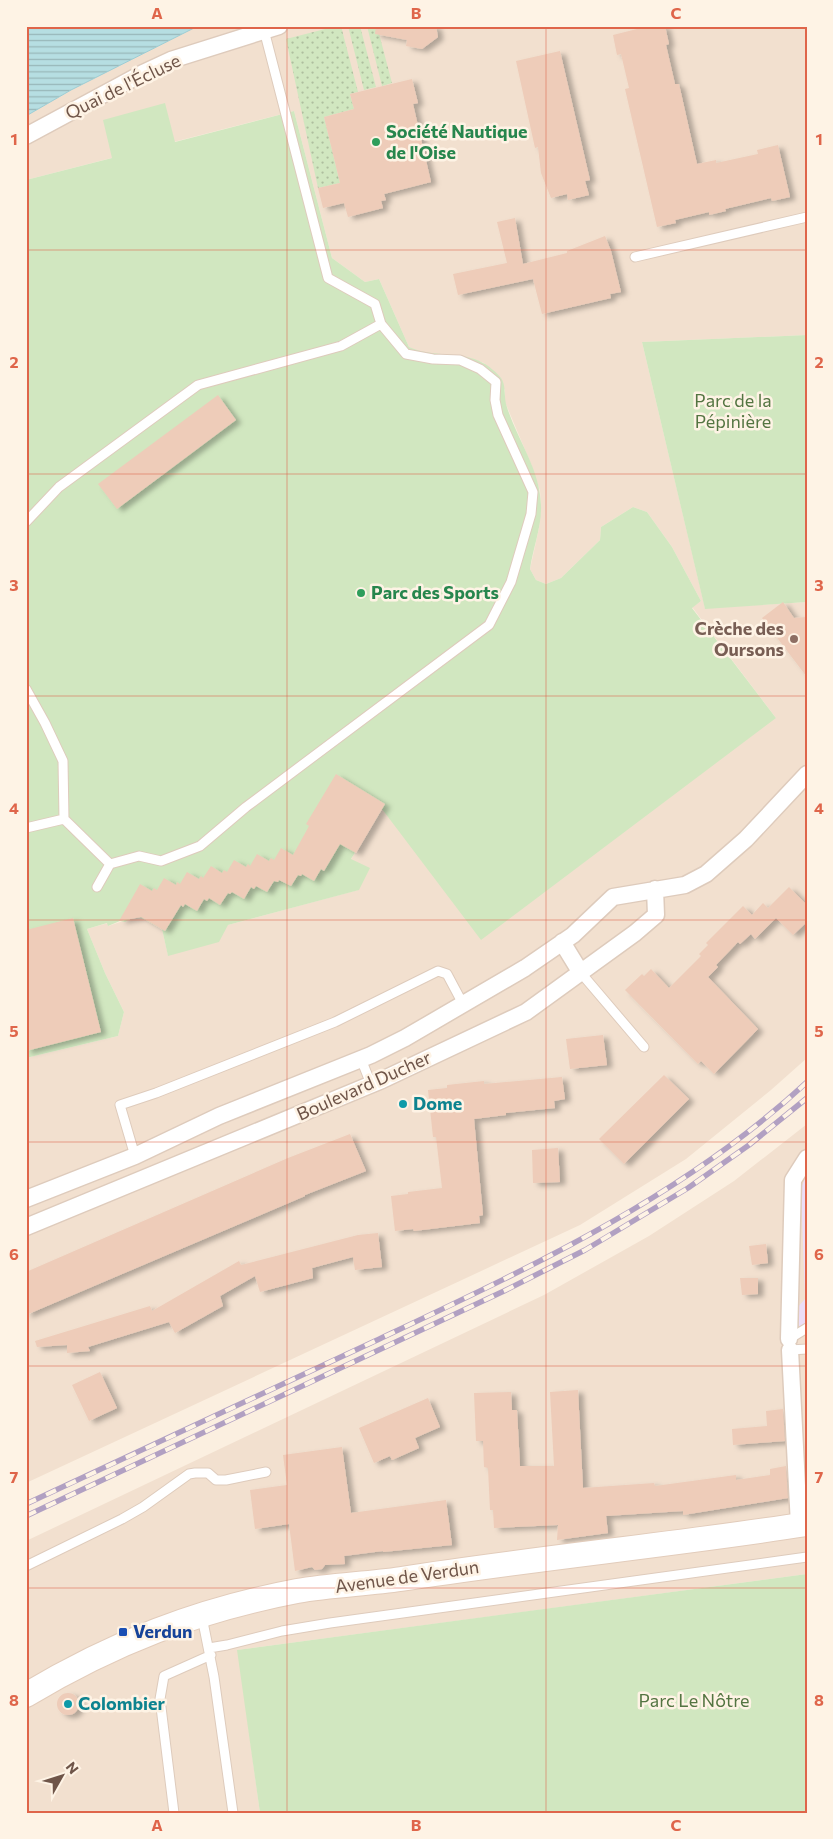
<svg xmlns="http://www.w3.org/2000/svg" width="833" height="1839" font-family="Commissioner,sans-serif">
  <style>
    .residential { fill: #f2e0cf }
    .education { fill: #ecddf6 }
    .grass { fill: url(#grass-dots) }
    .green { fill: #d1e7c0 }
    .water { fill: url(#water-rules); stroke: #9dcdd4 }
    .building { fill: #eeccb9; filter: url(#shadow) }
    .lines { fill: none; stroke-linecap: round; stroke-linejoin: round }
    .service-casing { stroke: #decbbc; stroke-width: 11 }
    .minor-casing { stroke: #decbbc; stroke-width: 19 }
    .secondary-casing { stroke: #e2ccbb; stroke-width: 26 }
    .service { stroke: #fff; stroke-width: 9 }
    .minor { stroke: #fff; stroke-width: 16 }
    .secondary { stroke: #fff; stroke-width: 24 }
    .rail-casing { stroke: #b1a0c2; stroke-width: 5.5 }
    .rail { stroke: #fef3e5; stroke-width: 4; stroke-dasharray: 11; stroke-linecap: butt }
    .grid { fill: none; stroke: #df654a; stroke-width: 1; stroke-opacity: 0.55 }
    .leisure-dot { fill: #2e9e5b; stroke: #fef3e5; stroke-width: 2 }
    .education-dot { fill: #8d6e63; stroke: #fef3e5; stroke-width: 2 }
    .culture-dot { fill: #0f9aa8; stroke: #fef3e5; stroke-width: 2 }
    .transit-dot { fill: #1a4fb4; stroke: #fef3e5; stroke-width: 2 }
    .labels { text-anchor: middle; stroke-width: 5; stroke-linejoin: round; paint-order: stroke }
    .street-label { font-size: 18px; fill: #6f5549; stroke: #fef3e5 }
    .leisure-label { font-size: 18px; font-weight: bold; fill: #27864d; stroke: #fef3e5; text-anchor: start }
    .park-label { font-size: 18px; fill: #547542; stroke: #fef3e5 }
    .education-label { font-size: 18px; font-weight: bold; fill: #785e54; stroke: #fef3e5; text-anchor: end }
    .culture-label { font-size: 18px; font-weight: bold; fill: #0d838f; stroke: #fef3e5; text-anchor: start }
    .transit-label { font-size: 18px; font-weight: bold; fill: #164399; stroke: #fef3e5; text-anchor: start }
    .neatline { fill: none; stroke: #df654a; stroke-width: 2 }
    .grid-label { font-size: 16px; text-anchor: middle; font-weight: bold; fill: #df654a }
  </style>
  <defs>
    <pattern id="grass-dots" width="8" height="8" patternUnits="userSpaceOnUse" patternTransform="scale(1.25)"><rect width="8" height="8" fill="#d1e7c0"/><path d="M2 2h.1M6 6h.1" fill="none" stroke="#aebe9e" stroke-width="1.8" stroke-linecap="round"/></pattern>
    <pattern id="water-rules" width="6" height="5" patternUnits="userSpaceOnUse" patternTransform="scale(1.25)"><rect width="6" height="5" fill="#b6dee2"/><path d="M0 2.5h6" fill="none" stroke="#98b7b9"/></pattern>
    <filter id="shadow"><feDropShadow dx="5.5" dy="3" stdDeviation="2.5" flood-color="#0004"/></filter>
  </defs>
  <rect width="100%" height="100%" fill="#fbefe0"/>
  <path class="residential" d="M198,26H807V335L642,342L705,608L807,602V1058L771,1090L686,1159L580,1225L26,1483V1058L118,1036L124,1012L105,973L87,929L108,923V926L129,919L136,915L162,929L168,955L228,925L358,890L351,859L382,809L776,718L692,607L701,601L672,547L647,512L633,507L601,527L600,540L561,578L546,584L536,580L530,569L539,528L541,506L540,491L531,464L505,402V390L484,363L467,357L418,352L409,347L379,279L365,282L332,258L294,111L26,180V116L71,90Z
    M807,1124V1574L238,1650L260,1813H26V1541L544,1295L649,1236L734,1181Z"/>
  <path class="education" d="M807,1174V1336L799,1326L795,1310L805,1299L801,1188Z"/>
  <path class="grass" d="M337,26H341L358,92L350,94L354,109L324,117L340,183L318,188L286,39Z
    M348,26H360L376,87L364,90Z
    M367,26H377L392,83L382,86Z"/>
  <path class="green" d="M165,103L175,142L294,111L332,258L365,282L379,279L409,347C432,358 461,350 483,363C488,365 497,373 501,378C506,385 504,395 506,404C516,438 540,468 541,505C542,526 533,548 530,569L536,580L546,584L561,578L600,540L601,527L633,507L647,512L672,547L701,601L692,608L776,718L481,940L382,809L351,859L370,868L359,890L228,925L219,942L168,956L162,929L136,915L125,922L120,921L108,926L107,923L87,929L105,973L124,1012L118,1036L26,1058V180L112,158L103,120Z
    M807,335V602L705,609L642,342Z
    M807,1574V1813H260L237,1650Z"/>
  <path class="water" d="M26,26H198L71,90L26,116Z"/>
  <path class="building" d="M376,26H436L438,37L422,49L406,46L407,40L375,34Z
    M649,26H665L669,44L666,45L675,84H679L697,164L716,160V163L758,154L757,150L778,145L790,197L772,201L771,198L725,209L726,211L709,215V212L675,220L676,223L657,227L625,89L629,88L621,54L617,55L613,35Z
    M560,51L590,180L585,181L589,195L568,200L567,194L551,198L541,173L538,147L535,148L516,61Z
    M412,79L418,103L413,104L431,182L384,194L386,200L381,201L383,208L348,217L344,203L323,208L318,188L340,183L324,117L354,109L350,94Z
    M515,218L523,264L567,253V251L605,236L611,251L621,292L610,294L611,298L542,314L533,279L458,295L453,274L507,263L497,222Z
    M218,395L236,420L117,509L98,484Z
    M783,602L794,618L807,617V677L762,618Z
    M336,774L385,804L356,853L340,844L324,871L321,869L314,881L302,874L301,876L298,875L291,886L279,880L278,882L274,881L267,892L256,886L254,889L251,887L244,899L232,892L230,894L228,893L220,905L209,898L207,901L204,899L197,911L185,904L183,907L181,905L165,931L141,917L119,921L140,884L152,891L154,888L157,890L164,878L176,885L177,882L180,884L187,872L199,879L201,876L203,878L211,866L222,873L224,870L227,872L234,860L246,867L248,864L250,866L257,854L269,861L271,858L274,860L281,848L293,855L309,826L306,824Z
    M789,887L807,905V922L793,935L776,918L755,939L751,934L740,944L738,942L716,965L718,967L708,977L758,1029L714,1074L701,1061L698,1064L625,990L642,974L644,976L651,969L669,988L701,956L699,954L708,945L706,943L743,906L752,915L763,903L768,908Z
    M73,918L101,1032L26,1051V930Z
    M603,1035L607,1065L570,1069L566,1039Z
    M664,1075L689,1099L624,1164L599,1139Z
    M562,1077L565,1099L554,1101L555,1108L506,1113V1115L474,1119L483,1215L479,1216L480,1223L414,1231L413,1229L395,1231L391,1196L408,1194V1192L442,1188L436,1137H433L428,1090L447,1088V1085L484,1081V1084Z
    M350,1134L366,1171L305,1195V1196L26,1315V1272L288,1158Z
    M558,1148L560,1182L533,1183L532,1150Z
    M378,1233L382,1267L355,1270L353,1257L312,1268L313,1278L260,1292L255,1276L220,1296L223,1306L175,1333L169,1322L88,1347L90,1351L67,1353V1345L37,1347L35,1341L150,1306L152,1311L239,1261L241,1265L358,1235Z
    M766,1244L768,1263L752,1265L749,1246Z
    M740,1278H758V1294L742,1295Z
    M100,1372L117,1408L89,1421L72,1385Z
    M578,1390L583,1488L654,1483L655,1486L736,1475V1480L770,1475V1469L786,1466L788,1498L683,1515V1511L606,1516L608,1533L557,1540L558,1525L494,1528L493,1510H490L488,1468L484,1467L483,1441H476L474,1393L511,1392L512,1410H517L520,1466H554L550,1392Z
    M428,1398L440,1427L415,1438L419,1448L392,1460L390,1456L374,1463L359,1428Z
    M783,1409L785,1441L733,1445L732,1429L767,1426L766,1411Z
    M342,1447L351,1513L446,1500L452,1545L383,1552V1551L344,1556L345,1564L325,1565L322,1569L315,1570L312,1567L295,1571L289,1524L255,1529L250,1490L287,1485L283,1455Z
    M57 1704a11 11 0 1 1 22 0a11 11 0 1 1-22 0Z"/>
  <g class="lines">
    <g class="service-casing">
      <path id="service" d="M264,30L328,278L375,304L381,324
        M635,257L807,217
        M26,522L59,487L198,385L341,346L381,324L406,354L433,359L460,360L480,369L496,382L495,400L498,415L533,492L531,514L511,582L489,625L246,807L200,846L161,861L139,856L110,864
        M26,689L45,723L63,761L64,819L26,828
        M64,819L110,864L97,887
        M581,973L644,1047
        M361,1059L371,1084
        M135,1156L120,1105L156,1093L335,1022L438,971L447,974L463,1004
        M807,1328L789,1339L790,1350L807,1349
        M26,1566L122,1519L143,1507L189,1474L195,1473H208L216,1480H226L266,1472
        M202,1617L214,1677L233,1813
        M209,1648L227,1645L282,1631L330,1623L807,1557
        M174,1813L160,1699L164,1676L211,1655"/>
    </g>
    <g class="minor-casing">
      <path id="minor" d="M26,136L143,73L171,60L279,26
        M562,942L581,973
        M26,1199L135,1156L219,1116L371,1055L405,1038L525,968L573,935L613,897L685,885L706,874L746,839L807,774
        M26,1227L382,1080L526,1012L635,933L656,915L655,889
        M789,1339L793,1180L807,1158
        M790,1350L799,1525"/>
    </g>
    <g class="secondary-casing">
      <path id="secondary" d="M26,1695C113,1643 197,1610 297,1591C331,1585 367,1584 401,1579C536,1558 672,1545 807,1524"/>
    </g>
    <use href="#service" class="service"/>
    <use href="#minor" class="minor"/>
    <use href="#secondary" class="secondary"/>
    <g class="rail-casing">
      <path id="rail" d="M26,1504C143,1450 259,1395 375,1341C527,1269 682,1198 807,1082
        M26,1516L504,1291L585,1250L688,1188L749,1145L807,1098"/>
    </g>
    <use href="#rail" class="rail"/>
  </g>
  <path class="grid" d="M287,26V1813M546,26V1813M26,250H807M26,474H807M26,696H807M26,920H807M26,1142H807M26,1366H807M26,1588H807"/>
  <g class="leisure-dot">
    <circle cx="376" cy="142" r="5"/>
    <circle cx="361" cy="593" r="5"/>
  </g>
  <circle class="education-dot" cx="794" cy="639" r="5"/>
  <g class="culture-dot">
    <circle cx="403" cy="1104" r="5"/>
    <circle cx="68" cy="1704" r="5"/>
  </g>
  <rect class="transit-dot" x="118" y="1627" width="10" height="10" rx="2.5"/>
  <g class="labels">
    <g class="street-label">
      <text transform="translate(123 87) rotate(-26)" y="6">Quai de l'Écluse</text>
      <text transform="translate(364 1086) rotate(-24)" y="6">Boulevard Ducher</text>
      <text transform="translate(407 1577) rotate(-8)" y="6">Avenue de Verdun</text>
    </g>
    <g class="leisure-label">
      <text x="386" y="138">Société Nautique<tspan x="386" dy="21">de l'Oise</tspan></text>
      <text x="371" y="599">Parc des Sports</text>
    </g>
    <g class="park-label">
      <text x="733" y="407">Parc de la<tspan x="733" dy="21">Pépinière</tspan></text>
      <text x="694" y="1707">Parc Le Nôtre</text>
    </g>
    <g class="education-label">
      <text x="784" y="635">Crèche des<tspan x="784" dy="21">Oursons</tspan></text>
    </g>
    <g class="culture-label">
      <text x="413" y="1110">Dome</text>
      <text x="78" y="1710">Colombier</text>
    </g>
    <g class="transit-label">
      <text x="133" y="1638">Verdun</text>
    </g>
  </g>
  <rect width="833" height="1839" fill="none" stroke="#fef3e5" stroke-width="55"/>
  <g transform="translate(62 1776) rotate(51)" stroke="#fef3e5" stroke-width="4" paint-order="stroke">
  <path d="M0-4L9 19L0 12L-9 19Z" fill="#6f5549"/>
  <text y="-8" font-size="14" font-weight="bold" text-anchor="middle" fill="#6f5549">N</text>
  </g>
  <rect x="28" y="28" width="778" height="1784" class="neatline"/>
  <g class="grid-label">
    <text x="157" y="19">A</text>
    <text x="416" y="19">B</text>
    <text x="676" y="19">C</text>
    <text x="14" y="145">1</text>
    <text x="819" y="145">1</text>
    <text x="14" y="368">2</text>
    <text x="819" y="368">2</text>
    <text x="14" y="591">3</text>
    <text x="819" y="591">3</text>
    <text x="14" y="814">4</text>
    <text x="819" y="814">4</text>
    <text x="14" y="1037">5</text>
    <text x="819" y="1037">5</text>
    <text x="14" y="1260">6</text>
    <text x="819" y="1260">6</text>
    <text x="14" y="1483">7</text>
    <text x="819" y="1483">7</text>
    <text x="14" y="1706">8</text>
    <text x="819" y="1706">8</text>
    <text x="157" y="1831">A</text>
    <text x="416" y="1831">B</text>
    <text x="676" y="1831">C</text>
  </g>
</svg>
